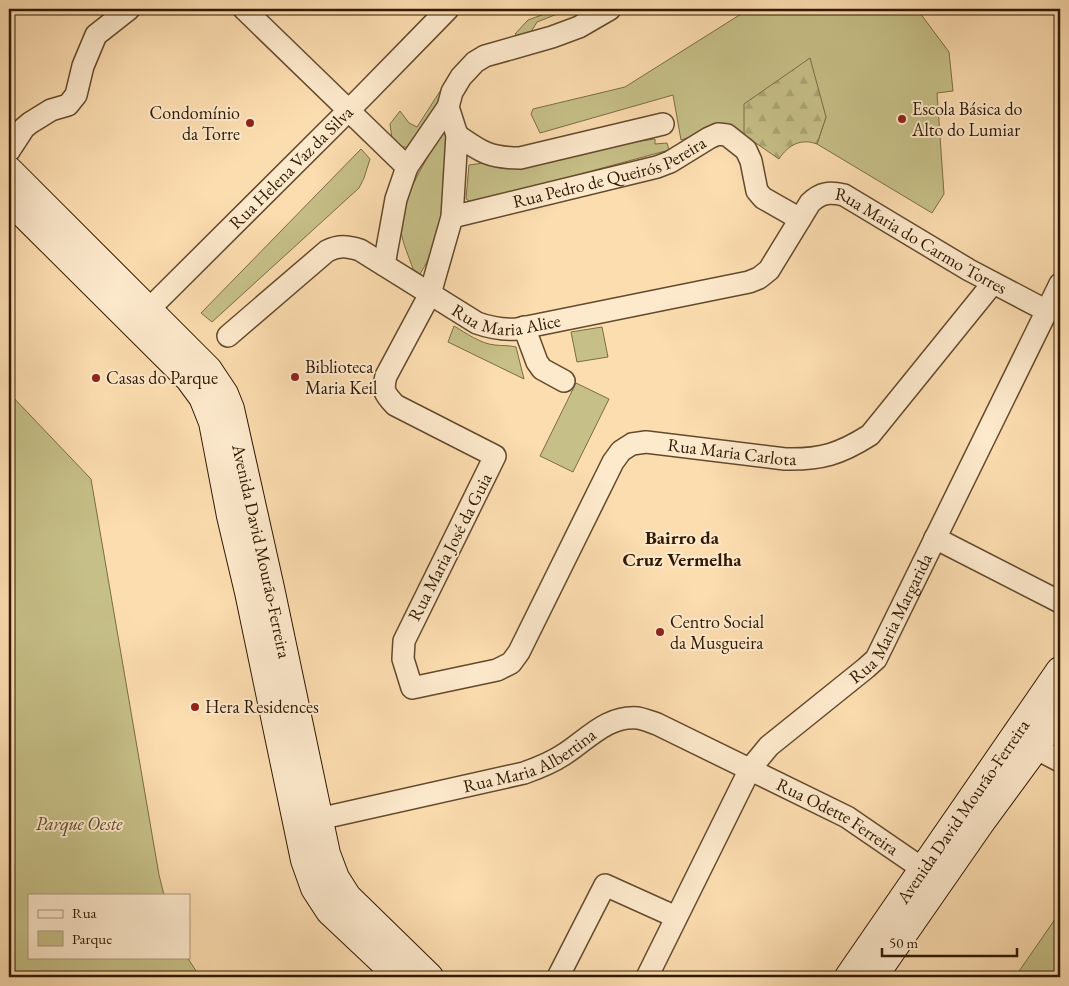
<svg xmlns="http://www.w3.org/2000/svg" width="1069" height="986" font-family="'EB Garamond',serif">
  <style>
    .green { fill: #c6bf87; stroke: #7b6c44 }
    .forest { fill: url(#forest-firs); stroke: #7b6c44 }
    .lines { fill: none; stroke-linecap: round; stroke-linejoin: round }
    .street-casing { stroke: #634a2c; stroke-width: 24 }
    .secondary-casing { stroke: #301900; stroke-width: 30 }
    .street { stroke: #fde9cc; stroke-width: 21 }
    .secondary { stroke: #fde9cc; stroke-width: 28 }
    .poi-dot { fill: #8f2418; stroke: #fde9cc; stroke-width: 2 }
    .labels { text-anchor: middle; stroke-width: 4; stroke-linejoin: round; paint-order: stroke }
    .poi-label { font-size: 18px; fill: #301900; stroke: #fde9cc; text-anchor: start }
    .street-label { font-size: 18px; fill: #301900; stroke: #fde9cc }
    .park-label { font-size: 18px; font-style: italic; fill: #5d4b28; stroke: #fde9cc }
    .neighbourhood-label { font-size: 19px; font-weight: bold; fill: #301900; stroke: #fde9cc }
  </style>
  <defs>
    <pattern id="forest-firs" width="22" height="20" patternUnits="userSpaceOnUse" patternTransform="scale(1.25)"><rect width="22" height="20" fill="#c6bf87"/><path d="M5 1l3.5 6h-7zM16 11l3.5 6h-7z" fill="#aaa473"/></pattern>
  </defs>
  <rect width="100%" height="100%" fill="#fcddb0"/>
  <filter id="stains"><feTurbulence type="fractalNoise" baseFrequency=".004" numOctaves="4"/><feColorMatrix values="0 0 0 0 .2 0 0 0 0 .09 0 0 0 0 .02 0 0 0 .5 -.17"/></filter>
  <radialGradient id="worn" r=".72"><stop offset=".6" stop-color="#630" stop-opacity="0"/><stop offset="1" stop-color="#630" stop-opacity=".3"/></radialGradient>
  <path class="green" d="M558,9H570L537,22L531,32L520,38L515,34L528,20Z
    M749,9H917L949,52L953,91L937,93L944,194L932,213L817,144L826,117L744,135L728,125L681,140L673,95L540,133L531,114L533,109L625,87Z
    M444,85H449L411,147H401L392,138L390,124L400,111L409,123L417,127Z
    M443,131L449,140C445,185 445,235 420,274L413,269C409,257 403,244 401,232C397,203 429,156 443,131Z
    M655,139V144L667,143L669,150L473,203L466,199L469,165Z
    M361,149L370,159L364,178L359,188L212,322L201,313Z
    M454,326C466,333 481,344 495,345C503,346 509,345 516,347L524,379L448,342Z
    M602,327L608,357L577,362L571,332Z
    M576,383L609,399L573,472L540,456Z
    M9,393L91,479L159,875L164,895H29V957H187L200,977H9Z
    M1060,912V977H1015Z"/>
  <path class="forest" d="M810,58L826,117L817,144C801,138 788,145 779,159L744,135V104Z"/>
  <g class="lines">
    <g class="street-casing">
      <g id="street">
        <path d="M244,9L407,167L396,199L384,265"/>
        <path id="s1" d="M610,9L579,27L552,37L485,56L475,62L461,77L452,92L448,107L457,135L452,217L430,294L386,376C382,391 385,394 395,405L495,456L404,641L403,659L412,688L497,670L511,663L519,652L613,462L621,451L632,444L646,442L785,459C821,460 840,454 870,435L993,283"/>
        <path d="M457,135C481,152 490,158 520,158L663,124"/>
        <path d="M9,151L24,128L30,123L51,110L68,105L76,95L83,66L96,35L129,9"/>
        <path d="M407,167L448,107"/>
        <path id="s2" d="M452,217L657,167L670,162L709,138L718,134L727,135L746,150L751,161L757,191L763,198L800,219"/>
        <path id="s3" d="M138,320L364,95L448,9"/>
        <path d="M524,327L537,362L542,369L564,381"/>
        <path id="s4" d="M228,336L327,251C339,245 347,246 360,250L477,323C491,328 502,330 517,329L749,282L759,278L769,270L810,203C821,192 830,192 844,195L969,270L1047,311"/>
        <path d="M935,538L1060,602"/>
        <path d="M1035,748L1060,761"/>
        <path id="s5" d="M305,822L524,773C538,768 551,763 563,755C587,740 607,715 638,718C644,719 651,722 657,724L847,817L936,878"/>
        <path d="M558,977L605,885L676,917"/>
        <path id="s6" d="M647,977L750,769L769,746L866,668L876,659L1060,284"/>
      </g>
    </g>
    <g class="secondary-casing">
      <g id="secondary">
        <path id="s7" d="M9,171L208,370L224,394L230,409L270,588L326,854L335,878L347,897L429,977"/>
        <path d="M9,199L189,378L203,397L213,422L231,516L249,592L305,860L315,888L330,911L400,977"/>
        <path id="s8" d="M849,977L1060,671"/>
        <path d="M873,977L980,823L1035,748L1060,710"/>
      </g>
    </g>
    <use href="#street" class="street"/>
    <use href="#secondary" class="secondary"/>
  </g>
  <g class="poi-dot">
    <circle cx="902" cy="119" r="5"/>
    <circle cx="250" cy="123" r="5"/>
    <circle cx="295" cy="377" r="5"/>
    <circle cx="96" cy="378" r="5"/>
    <circle cx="660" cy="632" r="5"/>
    <circle cx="195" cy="707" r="5"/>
  </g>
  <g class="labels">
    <g class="poi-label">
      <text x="912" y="115">Escola Básica do<tspan x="912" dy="21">Alto do Lumiar</tspan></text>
      <text x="240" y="119" text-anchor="end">Condomínio<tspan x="240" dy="21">da Torre</tspan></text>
      <text x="305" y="373">Biblioteca<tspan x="305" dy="21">Maria Keil</tspan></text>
      <text x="106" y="384">Casas do Parque</text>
      <text x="670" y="628">Centro Social<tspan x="670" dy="21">da Musgueira</tspan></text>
      <text x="205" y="713">Hera Residences</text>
    </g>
    <g class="street-label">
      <text dy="6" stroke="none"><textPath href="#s3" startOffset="216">Rua Helena Vaz da Silva</textPath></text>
      <text dy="6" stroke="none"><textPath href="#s2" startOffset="164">Rua Pedro de Queirós Pereira</textPath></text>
      <text dy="6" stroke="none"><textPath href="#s4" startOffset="808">Rua Maria do Carmo Torres</textPath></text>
      <text dy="6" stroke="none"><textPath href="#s4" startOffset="331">Rua Maria Alice</textPath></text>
      <text dy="6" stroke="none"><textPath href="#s1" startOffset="1339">Rua Maria Carlota</textPath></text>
      <text transform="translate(450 547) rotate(-63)" y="6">Rua Maria José da Guia</text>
      <text dy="6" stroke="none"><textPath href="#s7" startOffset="472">Avenida David Mourão-Ferreira</textPath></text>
      <text dy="6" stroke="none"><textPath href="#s6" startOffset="442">Rua Maria Margarida</textPath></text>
      <text dy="6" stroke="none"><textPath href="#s5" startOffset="234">Rua Maria Albertina</textPath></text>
      <text dy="6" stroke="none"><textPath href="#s8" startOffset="201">Avenida David Mourão-Ferreira</textPath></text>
      <text dy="6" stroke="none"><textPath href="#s5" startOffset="576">Rua Odette Ferreira</textPath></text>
    </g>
    <g class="park-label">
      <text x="79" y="830">Parque Oeste</text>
    </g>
    <g class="neighbourhood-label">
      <text x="682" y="544">Bairro da<tspan x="682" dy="22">Cruz Vermelha</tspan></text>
    </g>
  </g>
  <rect width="1069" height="986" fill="none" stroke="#fcddb0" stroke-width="30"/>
  <rect x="10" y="10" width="1049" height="966" fill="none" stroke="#301900" stroke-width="2.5"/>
  <rect x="15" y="15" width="1039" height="956" fill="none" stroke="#301900"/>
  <rect x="28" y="894" width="162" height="65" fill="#fde9cc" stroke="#ab967a"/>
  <rect x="38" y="910" width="25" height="8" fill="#fde9cc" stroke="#ab967a"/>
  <text x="72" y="918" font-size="15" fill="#301900">Rua</text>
  <rect x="38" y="931" width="25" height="15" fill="#c6bf87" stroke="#ab967a"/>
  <text x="72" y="944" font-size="15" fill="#301900">Parque</text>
  <path d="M882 948v8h135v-8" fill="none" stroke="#301900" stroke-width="2.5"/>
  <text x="889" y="948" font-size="15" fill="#301900" stroke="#fde9cc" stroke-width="4" paint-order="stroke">50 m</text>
  <rect width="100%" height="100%" filter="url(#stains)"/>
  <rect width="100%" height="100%" fill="url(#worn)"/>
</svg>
